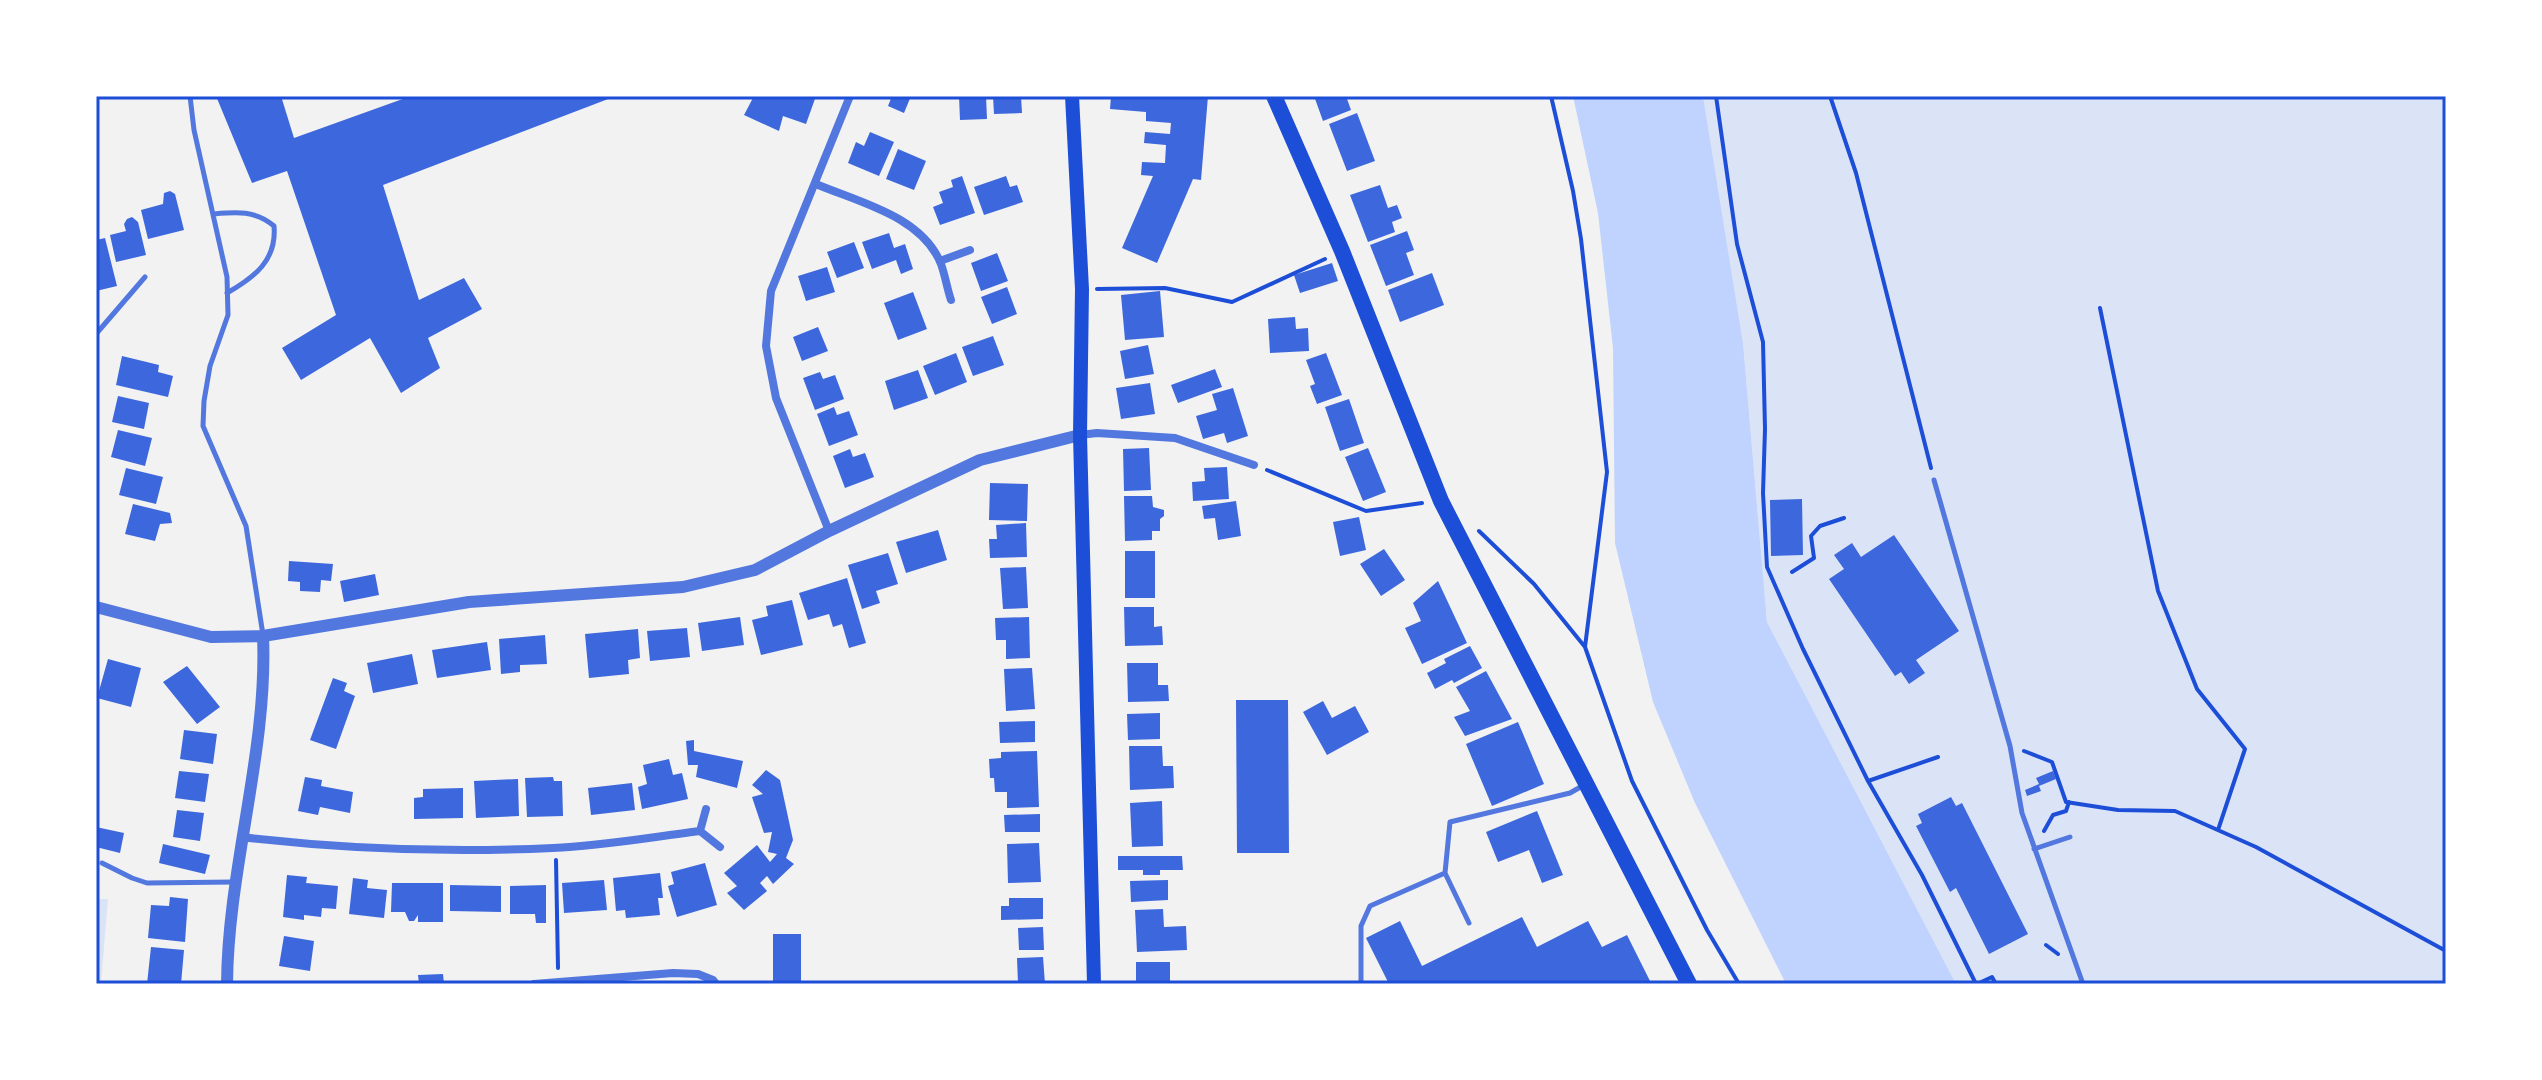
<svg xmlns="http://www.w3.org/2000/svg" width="2542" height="1080" font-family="'Golos Text',sans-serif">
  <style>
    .green { fill: #dbe4f7 }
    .water { fill: #bfd3fe }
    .building { fill: #3d67dc }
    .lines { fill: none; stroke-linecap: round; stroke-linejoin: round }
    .path { stroke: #1d4ed8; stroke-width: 4 }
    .service { stroke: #5277de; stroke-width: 5 }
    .minor { stroke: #5277de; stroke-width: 8 }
    .tertiary { stroke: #5277de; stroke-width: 12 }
    .secondary { stroke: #1d4ed8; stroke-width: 14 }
    .primary { stroke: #1d4ed8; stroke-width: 16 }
    .neatline { fill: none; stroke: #1d4ed8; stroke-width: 3 }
  </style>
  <rect width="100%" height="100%" fill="#f2f2f2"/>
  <path class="green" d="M1703,96H2446V984H1956L1767,622L1743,343Z
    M96,899H108L101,984H96Z"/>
  <path class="water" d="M1573,96H1703L1743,343L1767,622L1956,984H1786L1695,803L1653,702L1615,543L1613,348L1598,213Z"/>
  <path class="building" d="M216,96H281L294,138L411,96H616L383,185L419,300L464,278L482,309L428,338L440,368L401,393L370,338L301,380L282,348L336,315L287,171L252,183Z
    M754,96H816L806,124L783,116L779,131L744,115Z
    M892,96H911L904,113L888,106Z
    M959,96H986L987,119L960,120Z
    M993,96H1021L1022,113L994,114Z
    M1111,96H1208L1201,180L1193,179L1157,263L1122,248L1153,176L1141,175L1142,162L1165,163L1166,145L1144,143L1145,132L1170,134L1171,123L1146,121V112L1110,109Z
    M1314,96H1346L1351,110L1323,121Z
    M1357,113L1375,161L1347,171L1329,124Z
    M870,132L894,142L879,176L848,163L856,142L864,146Z
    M898,149L926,161L914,190L886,179Z
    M962,176L975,213L940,225L933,207L943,203L939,192L953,187L951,180Z
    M1006,176L1010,187L1017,185L1023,202L984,215L974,187Z
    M1380,185L1388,208L1397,205L1402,218L1392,222L1395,232L1368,242L1350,195Z
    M170,191L175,194L184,230L148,239L141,210L163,204L164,193Z
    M132,217L138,222L146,255L116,262L110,235L126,231L124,224L127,219Z
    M1407,231L1414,250L1406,253L1414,275L1386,286L1370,245Z
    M889,233L894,248L905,244L913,269L901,274L896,260L872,269L862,242Z
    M105,238L117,286L96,291V240Z
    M854,242L864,268L837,278L827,252Z
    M997,253L1008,281L981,291L971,263Z
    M1332,263L1338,281L1300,293L1294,275Z
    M827,267L835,292L806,301L798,276Z
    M1432,273L1444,305L1400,322L1388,290Z
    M1007,287L1017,314L992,324L981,297Z
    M1160,291L1164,337L1125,340L1121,295Z
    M913,292L927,329L898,340L884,303Z
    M1295,317L1296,329L1308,328L1309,351L1270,353L1268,319Z
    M818,327L828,351L802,361L793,337Z
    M993,336L1004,365L973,376L962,347Z
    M1148,345L1154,374L1125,379L1120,351Z
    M956,353L967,382L935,395L923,366Z
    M1326,353L1342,395L1317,404L1310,386L1315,384L1306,360Z
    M122,356L159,365L158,372L173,376L168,397L116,385Z
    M1215,369L1222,387L1178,403L1171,385Z
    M918,370L928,398L894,410L885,381Z
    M820,372L823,379L835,375L844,399L815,410L803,378Z
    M1150,383L1155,414L1121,419L1116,388Z
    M1233,388L1248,436L1227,443L1224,433L1203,439L1196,416L1217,410L1212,394Z
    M118,396L149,403L144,429L112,422Z
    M1349,399L1364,443L1340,451L1325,407Z
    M834,407L837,415L849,411L858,435L829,446L817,414Z
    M118,430L152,438L145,466L111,457Z
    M1149,448L1151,490L1124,491L1123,449Z
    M1368,448L1386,492L1363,501L1345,457Z
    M850,449L853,457L865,453L874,477L845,488L833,456Z
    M1227,467L1229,499L1193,501L1192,482L1205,481L1204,468Z
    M126,468L163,477L156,504L119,495Z
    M990,483L1028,484L1027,521L989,520Z
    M1124,496H1152L1153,507L1164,510V516L1160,519V531H1152V540L1125,541Z
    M1802,499L1803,555L1771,556L1770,500Z
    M1236,501L1241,536L1218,540L1215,518L1204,519L1202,506Z
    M133,504L170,513L172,523L160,524L155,541L125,534Z
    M1359,517L1366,550L1340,556L1333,522Z
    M1026,523L1027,557L990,558L989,539H997L996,525Z
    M938,530L947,560L906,573L896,542Z
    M1894,535L1959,631L1916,660L1925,673L1909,684L1901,672L1895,676L1829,579L1844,569L1834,555L1852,543L1861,557Z
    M1384,549L1405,580L1381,596L1360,564Z
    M1125,551H1155V598H1125Z
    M888,553L898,584L876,591L880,603L862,609L848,565Z
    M289,561L333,564L331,581L321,580L320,592L300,591V582L288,581Z
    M1026,567L1028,608L1003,609L1000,568Z
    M375,574L379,595L344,602L340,581Z
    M847,578L866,643L849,648L842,624L833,627L829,614L808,620L799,593Z
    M1438,581L1467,643L1422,664L1405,628L1421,621L1413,603Z
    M792,600L803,645L761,655L752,620L768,616L766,606Z
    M1124,607H1154V627L1162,626L1163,645L1125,646Z
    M740,617L744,645L702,651L698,623Z
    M1029,617L1030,658L1006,659V640H996L995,618Z
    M687,628L690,657L650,661L647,631Z
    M638,629L640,658L628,660L629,674L589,678L585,634Z
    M545,635L547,664L520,665V672L501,674L499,639Z
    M487,642L491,670L437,678L432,650Z
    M1470,646L1482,668L1454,683L1452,680L1435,689L1427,673L1446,663L1444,659Z
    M412,654L418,684L373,693L367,663Z
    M108,659L141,668L131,707L97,698Z
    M1127,663H1158V685H1168L1169,701L1128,702Z
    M187,666L220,707L197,724L163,682Z
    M1032,668L1035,709L1006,711L1004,669Z
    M1486,671L1512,719L1465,736L1454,717L1470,711L1456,687Z
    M333,678L347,683L344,691L355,696L336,749L310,740Z
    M1236,700H1288L1289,853H1237Z
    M1323,701L1332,718L1355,706L1369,732L1327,755L1303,712Z
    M1160,713V739L1128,740L1127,714Z
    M1035,721V742L1000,743L999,722Z
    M1518,722L1544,784L1492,806L1466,744Z
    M184,730L217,734L213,764L180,759Z
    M694,740V751L743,761L737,788L696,777L698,765H688L686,741Z
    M1129,746H1162L1163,766H1173L1174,788L1130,790Z
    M1037,751L1039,807L1007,808V792H995L994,778H990L989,759L1001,758V752Z
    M669,759L673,775L682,773L688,799L642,809L638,787L647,784L643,765Z
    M766,770L780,780L793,840L786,858L794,864L773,884L767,876L760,883L767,891L744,910L727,893L737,886L724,873L757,845L770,862L777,854L768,852L772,832L764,833L752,797L763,794L752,785Z
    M179,771L209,774L205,802L175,798Z
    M2053,771L2056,779L2039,786L2041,791L2027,796L2025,790L2039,784L2036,778Z
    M305,777L322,780L321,786L353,792L350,813L320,807L318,815L298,811Z
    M553,777L554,781H562L563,816L527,817L525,778Z
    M518,779L519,816L476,818L474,781Z
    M632,783L635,810L591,815L588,788Z
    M463,788V818L414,819V798L423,797V789Z
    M1951,797L1956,806L1962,803L2028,934L1989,954L1956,888L1950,892L1916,826L1922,823L1918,814Z
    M1162,801L1163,846L1132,847L1130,803Z
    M177,810L204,813L200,841L173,837Z
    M1537,811L1563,875L1542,883L1529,850L1498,862L1486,832Z
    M1040,814V832H1005L1004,815Z
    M96,827L124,833L120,853L96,847Z
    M1039,843L1041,882L1008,883L1007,844Z
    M163,844L210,855L205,874L159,863Z
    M1118,856H1182L1183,870H1160V875H1143V870H1118Z
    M705,863L717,905L677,917L668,886L674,884L671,872Z
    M660,873L663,898H658L660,915L626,918L625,910L616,911L613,878Z
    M287,875L307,877L306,883L338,886L336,909L322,908L321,917L304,915V920L283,917Z
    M353,878L368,880L367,888L387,890L384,918L349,914Z
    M604,880L607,910L564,913L562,883Z
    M1168,880V900L1131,902L1130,881Z
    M392,883H443V922H418V915L414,921H409L405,912H391Z
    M450,885L501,886V912L450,911Z
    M546,885V923H536L535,914H510V886Z
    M170,897L188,899L185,942L148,938L151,905L169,906Z
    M1009,898H1043V919L1001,920V906H1009Z
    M1163,909L1164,927L1186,926L1187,950L1137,952L1135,910Z
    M1522,917L1537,947L1588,921L1602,947L1627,935L1650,981L1644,984H1389L1366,938L1400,921L1422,966Z
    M1043,927L1044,950H1019L1018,928Z
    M773,934H801V984H773Z
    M284,936L314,941L310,971L279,966Z
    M151,947L184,950L181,984H147Z
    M1043,957L1045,984H1018L1017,958Z
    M1136,962H1170V984H1136Z
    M443,974L444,984H419L418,975Z"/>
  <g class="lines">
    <path class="path" d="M1551,96L1573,191L1581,239L1607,472L1585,647
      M1716,96L1737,244L1763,342L1765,429L1763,493L1767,567L1803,649L1868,781L1922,875L1976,984
      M1830,96L1856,173L1931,468
      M1097,289L1165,288L1232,302L1325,259
      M2100,308L2158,591L2197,689L2245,749L2218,830
      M1267,470L1366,511L1422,503
      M1479,531L1534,584L1585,647L1632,781L1707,930L1739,984
      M1792,572L1814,558L1811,536L1820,526L1844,518
      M2024,751L2052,762L2066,802L2118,810L2175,811L2256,847L2446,951
      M1868,781L1938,757
      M2044,831L2053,815L2066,811L2069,802
      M556,860L558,968
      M2046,945L2058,954
      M1977,984L1992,977L1996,984"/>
    <path class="service" d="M190,96L194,130L227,277L228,315L210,366L204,401L203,426L246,526L263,635
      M213,214C236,212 255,210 274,226C277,260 255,277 227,293
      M96,334L145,277
      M1934,480L2010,746L2022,813L2083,984
      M2034,849L2070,837
      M102,863L132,878L147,883L233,882
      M1469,923L1445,873L1450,822L1570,793L1584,785
      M1361,984V926L1370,906L1445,873"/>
    <path class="minor" d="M816,184C858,202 922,216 941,264C945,275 947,288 951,300
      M940,261L970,250
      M1080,435L1097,433L1175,438L1254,465
      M829,531L776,398L766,346L771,291L850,96
      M706,809L700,831L720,847
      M241,837C344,849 449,853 553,848C602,846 651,837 700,831
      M534,984L673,973L698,974L713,980L716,984"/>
    <path class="tertiary" d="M96,607L211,637L263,636L469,602L683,587L755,570L829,531L980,460L1080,435
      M227,984C228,867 268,751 263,636"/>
    <path class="secondary" d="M1072,96L1082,289L1080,435L1094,984"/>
    <path class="primary" d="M1274,96L1342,251L1441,501L1689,984"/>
  </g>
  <rect width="2542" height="1080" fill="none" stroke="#ffffff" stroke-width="196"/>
  <rect x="98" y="98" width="2346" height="884" class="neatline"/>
</svg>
